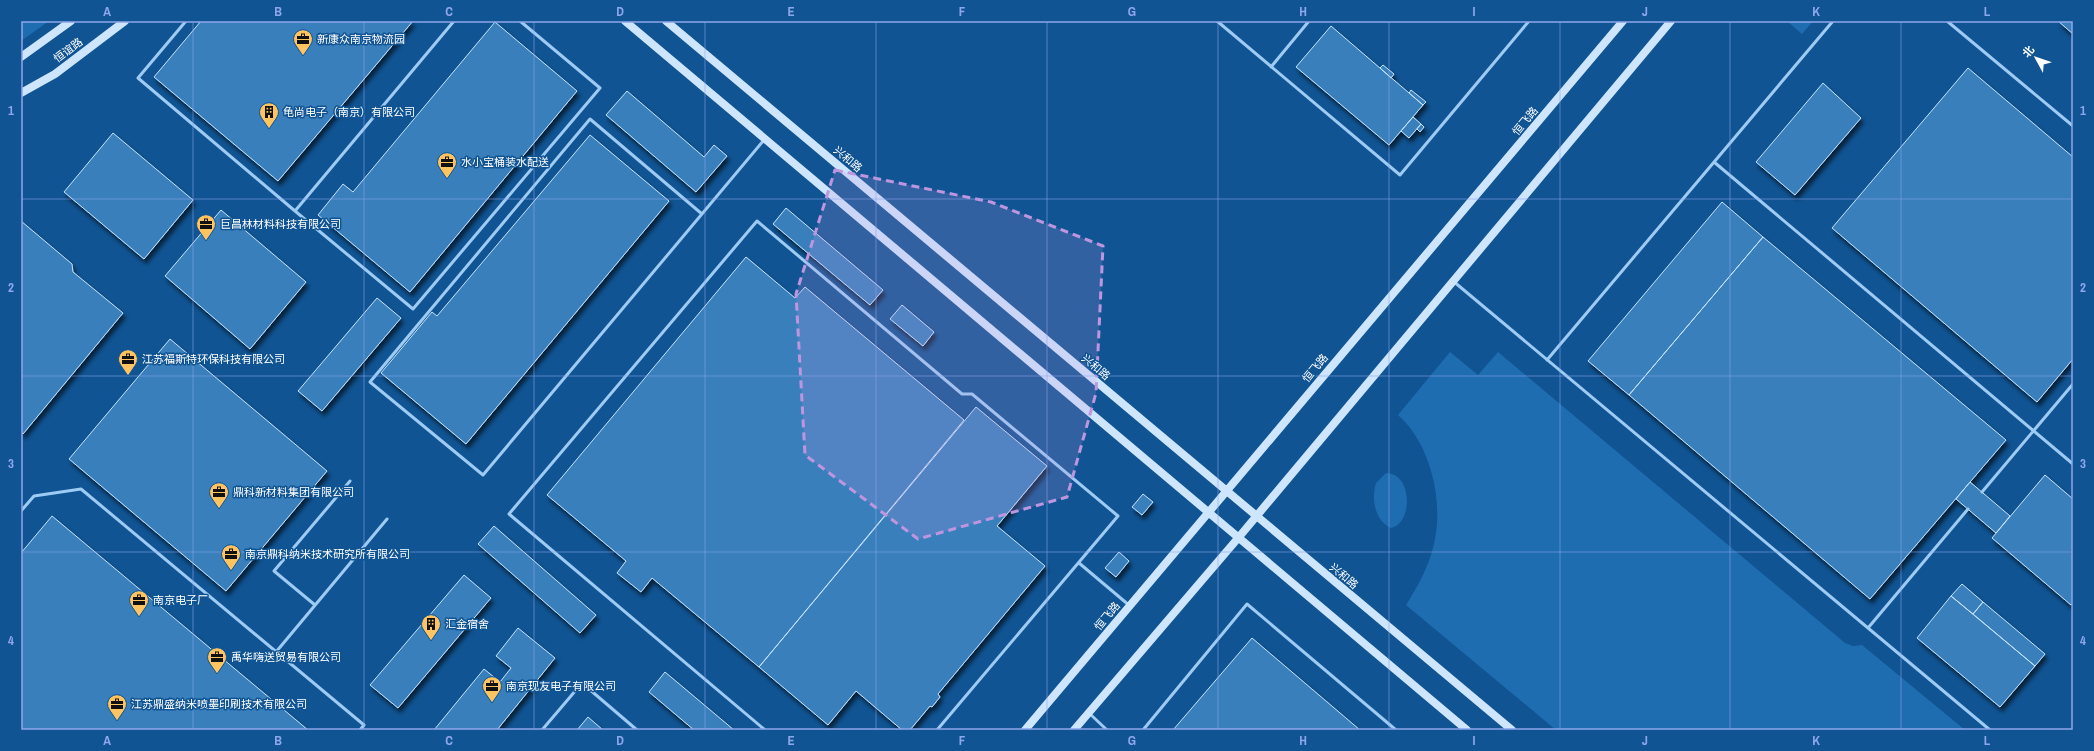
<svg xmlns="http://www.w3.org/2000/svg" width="2094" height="751" font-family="'Archivo Narrow','Noto Sans SC',sans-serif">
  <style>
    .green { fill: #1f6db1 }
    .building { fill: #397fbc; stroke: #c5e3fe; filter: url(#shadow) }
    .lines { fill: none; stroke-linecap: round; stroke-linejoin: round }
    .lane { stroke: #9dcbf3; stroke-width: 3 }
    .secondary { stroke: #cde5fd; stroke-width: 8 }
    .marked { fill: #bd96df; fill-opacity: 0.2; stroke: #bd96df; stroke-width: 3; stroke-dasharray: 8 5; stroke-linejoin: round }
    .grid { fill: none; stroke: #8ea6ec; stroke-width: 1; stroke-opacity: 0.55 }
    .labels { text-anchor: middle; stroke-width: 3; stroke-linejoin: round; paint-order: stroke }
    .poi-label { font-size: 11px; fill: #fff; stroke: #105493; text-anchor: start }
    .street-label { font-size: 11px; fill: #fff; stroke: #105493 }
    .neatline { fill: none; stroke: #8ea6ec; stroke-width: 1.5 }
    .grid-label { font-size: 13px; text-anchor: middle; font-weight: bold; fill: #8ea6ec }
  </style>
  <defs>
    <filter id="shadow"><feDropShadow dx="2.5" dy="4.5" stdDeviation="2" flood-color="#0009"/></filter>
  </defs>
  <rect width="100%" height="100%" fill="#105493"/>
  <path class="green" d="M21,21H49L21,41Z
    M1787,21H1813L1802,34Z
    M1450,352L1478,375L1498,352L1845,643L1853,646L1862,645L1965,730H1556L1406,605C1418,586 1429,566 1434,544C1444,502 1431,444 1398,415Z
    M1386,473C1413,473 1413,524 1391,528C1375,521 1371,499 1376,483Z"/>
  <path class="building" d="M201,21H413L278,181L154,77Z
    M2058,21H2073V34Z
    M495,22L577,91L410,292L318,215L343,184L353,192Z
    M1331,26L1423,105L1389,145L1296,67Z
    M1383,65L1394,74L1391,78L1380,68Z
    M1968,68L2073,157V359L2037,402L1832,228Z
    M1823,83L1861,118L1795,195L1756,162Z
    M1411,90L1426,102L1423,105L1409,93Z
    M627,91L704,157L714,145L727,156L696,192L606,115Z
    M1413,117L1421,124L1409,138L1401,131Z
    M1421,124L1424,127L1420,132L1417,129Z
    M113,133L193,200L144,259L64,192Z
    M590,135L669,201L466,444L381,373L432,312L437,316Z
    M1722,202L1763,237L1629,395L1588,361Z
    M786,208L883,290L870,305L773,224Z
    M221,210L306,282L250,349L165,276Z
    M21,221L72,264L73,272L123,313L23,434L21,432Z
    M1763,237L2006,440L1870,599L1629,395Z
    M746,257L795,298L805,287L964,420L759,667L652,578L641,592L617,573L626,561L547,495Z
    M377,298L401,318L322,411L298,391Z
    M902,305L934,332L923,346L890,319Z
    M170,339L327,471L226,591L69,459Z
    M976,407L1047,466L997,526L1045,566L938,694L940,697L932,707L930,706L910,730H902L856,691L828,725L759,667Z
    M2045,475L2073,499V603L2071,605L1992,538Z
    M1970,482L2010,516L1996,533L1956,499Z
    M1143,494L1153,502L1142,515L1132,507Z
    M52,516L308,730H21V553Z
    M494,526L596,615L580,633L478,544Z
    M1119,552L1129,561L1116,577L1105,568Z
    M464,575L491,598L398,708L370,685Z
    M1962,584L1983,602L1973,614L1951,596Z
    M1951,596L2035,666L2000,707L1917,638Z
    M1983,602L2045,654L2035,666L1973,614Z
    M518,628L555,658L497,730H434L484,669L500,682L511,668L496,656Z
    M1252,638L1360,730H1173Z
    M665,672L734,730H694L649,692Z
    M588,717L603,730H577Z"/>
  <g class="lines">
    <path class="lane" d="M186,21L138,78L295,211
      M454,21L295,211L413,309L600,88L520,21
      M1217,21L1400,175L1529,21
      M1947,21L2073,126
      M1271,67L1309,21
      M1714,162L2073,464
      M702,214L590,119L370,382L483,475L764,140
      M1453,281L1990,730
      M1547,360L1833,21
      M1982,492L2073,384
      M21,511L34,496L81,489L364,725L360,730
      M1079,563L1130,606
      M315,605L274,571L350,481
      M1868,628L1968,509
      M276,652L387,519
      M1090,714L1107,730
      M542,730L582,683L637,730
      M765,730L509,514L757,221L962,394H972L1118,516L937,730
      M1143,730L1247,604L1396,730"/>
    <path class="secondary" d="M625,21L1467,730
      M666,21L1512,730
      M21,57L71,21
      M21,93L55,74L125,21
      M1025,730L1623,21
      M1074,730L1239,537L1671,21"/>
  </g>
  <path class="marked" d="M835,170L991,202L1103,246L1096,393L1067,497L918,539L805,455L796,294Z"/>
  <path class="grid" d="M193,21V730M364,21V730M534,21V730M705,21V730M876,21V730M1047,21V730M1218,21V730M1389,21V730M1560,21V730M1730,21V730M1901,21V730M21,199H2073M21,376H2073M21,552H2073"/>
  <defs>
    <g id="office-pin" transform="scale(1)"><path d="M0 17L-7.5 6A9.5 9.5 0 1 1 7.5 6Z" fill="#ffc45f" stroke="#105493"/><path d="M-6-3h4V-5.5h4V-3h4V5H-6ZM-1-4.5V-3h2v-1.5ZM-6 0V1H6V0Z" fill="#111"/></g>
    <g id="building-pin" transform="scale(1)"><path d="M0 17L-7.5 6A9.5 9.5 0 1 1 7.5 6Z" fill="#ffc45f" stroke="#105493"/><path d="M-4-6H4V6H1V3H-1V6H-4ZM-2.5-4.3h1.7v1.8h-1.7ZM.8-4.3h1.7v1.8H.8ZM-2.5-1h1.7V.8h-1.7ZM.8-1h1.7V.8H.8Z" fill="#111"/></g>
  </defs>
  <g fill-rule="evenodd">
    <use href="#office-pin" x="303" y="39"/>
    <use href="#building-pin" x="269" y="112"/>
    <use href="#office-pin" x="447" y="162"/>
    <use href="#office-pin" x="206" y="224"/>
    <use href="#office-pin" x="128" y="359"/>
    <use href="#office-pin" x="219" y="492"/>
    <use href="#office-pin" x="231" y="554"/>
    <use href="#office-pin" x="139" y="600"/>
    <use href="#building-pin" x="431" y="624"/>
    <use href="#office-pin" x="217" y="657"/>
    <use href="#office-pin" x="492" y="686"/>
    <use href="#office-pin" x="117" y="704"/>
  </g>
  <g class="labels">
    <g class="poi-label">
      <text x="317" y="43">新康众南京物流园</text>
      <text x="283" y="116">龟尚电子（南京）有限公司</text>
      <text x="461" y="166">水小宝桶装水配送</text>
      <text x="220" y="228">巨昌林材料科技有限公司</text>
      <text x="142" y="363">江苏福斯特环保科技有限公司</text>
      <text x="233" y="496">鼎科新材料集团有限公司</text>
      <text x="245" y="558">南京鼎科纳米技术研究所有限公司</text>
      <text x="153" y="604">南京电子厂</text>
      <text x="445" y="628">汇金宿舍</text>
      <text x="231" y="661">禹华嗨送贸易有限公司</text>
      <text x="506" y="690">南京现友电子有限公司</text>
      <text x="131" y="708">江苏鼎盛纳米喷墨印刷技术有限公司</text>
    </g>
    <g class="street-label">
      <text transform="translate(68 50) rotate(-37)" y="4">恒谊路</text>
      <text transform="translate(1525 121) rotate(-50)" y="4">恒飞路</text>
      <text transform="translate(848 159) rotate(40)" y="4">兴和路</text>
      <text transform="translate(1096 367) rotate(40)" y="4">兴和路</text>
      <text transform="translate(1315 368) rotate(-50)" y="4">恒飞路</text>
      <text transform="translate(1344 576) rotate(40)" y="4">兴和路</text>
      <text transform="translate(1107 616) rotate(-50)" y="4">恒飞路</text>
    </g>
  </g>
  <rect width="2094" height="751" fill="none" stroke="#105493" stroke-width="44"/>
  <g transform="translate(2036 58) rotate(310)" stroke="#105493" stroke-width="3" paint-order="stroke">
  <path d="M0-3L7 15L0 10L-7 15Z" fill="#ffffff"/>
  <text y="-6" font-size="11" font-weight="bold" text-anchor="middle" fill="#ffffff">北</text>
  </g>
  <rect x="22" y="22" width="2050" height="707" class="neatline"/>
  <g class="grid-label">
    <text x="107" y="16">A</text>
    <text x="278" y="16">B</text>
    <text x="449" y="16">C</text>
    <text x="620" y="16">D</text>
    <text x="791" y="16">E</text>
    <text x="962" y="16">F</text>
    <text x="1132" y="16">G</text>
    <text x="1303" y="16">H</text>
    <text x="1474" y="16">I</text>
    <text x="1645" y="16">J</text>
    <text x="1816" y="16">K</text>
    <text x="1987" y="16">L</text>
    <text x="11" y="115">1</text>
    <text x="2083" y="115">1</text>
    <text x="11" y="292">2</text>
    <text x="2083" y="292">2</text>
    <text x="11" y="468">3</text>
    <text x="2083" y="468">3</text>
    <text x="11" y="645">4</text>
    <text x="2083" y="645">4</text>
    <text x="107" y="745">A</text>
    <text x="278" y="745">B</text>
    <text x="449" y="745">C</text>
    <text x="620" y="745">D</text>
    <text x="791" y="745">E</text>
    <text x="962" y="745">F</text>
    <text x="1132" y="745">G</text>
    <text x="1303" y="745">H</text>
    <text x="1474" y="745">I</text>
    <text x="1645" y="745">J</text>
    <text x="1816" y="745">K</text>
    <text x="1987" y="745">L</text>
  </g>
</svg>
